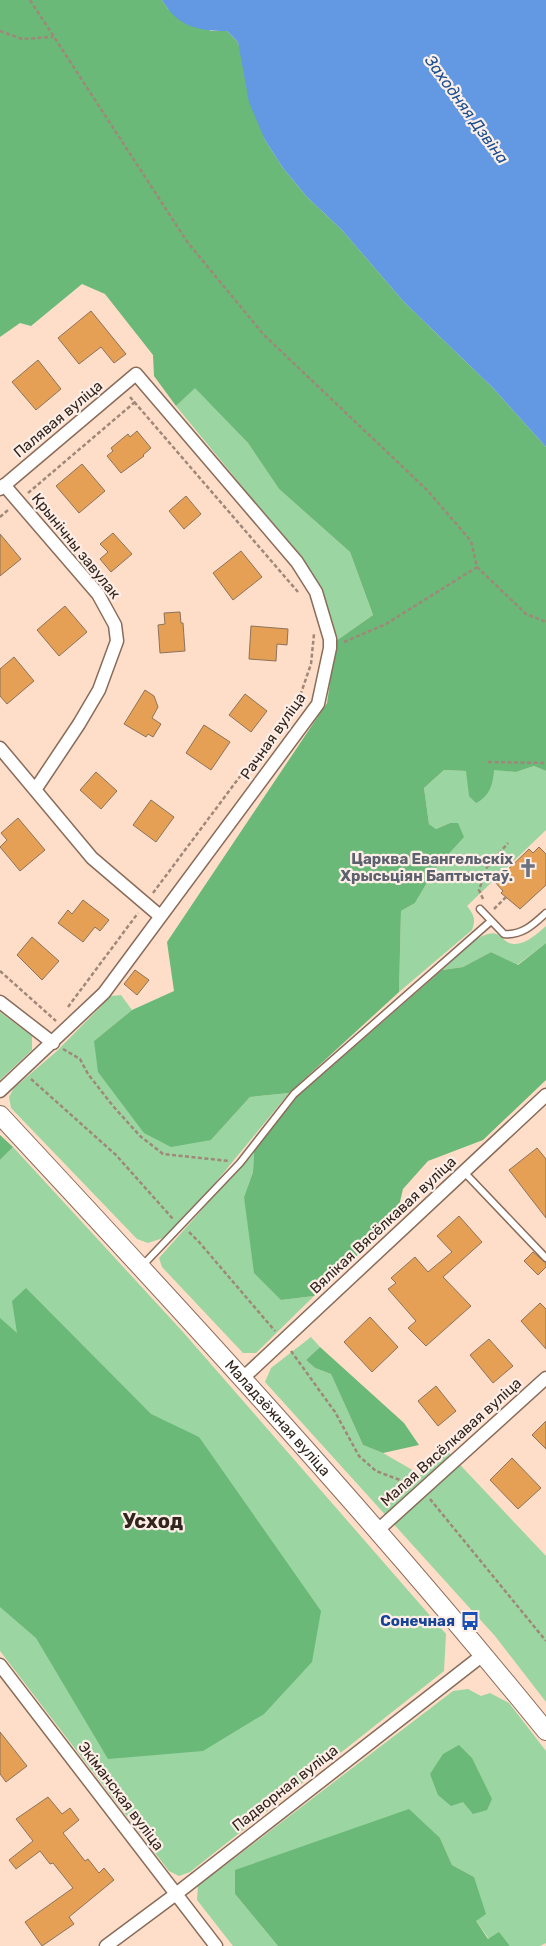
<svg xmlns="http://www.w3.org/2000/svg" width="546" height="1946" font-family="Rubik,sans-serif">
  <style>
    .green { fill: #9bd5a2 }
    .forest { fill: #6ab978 }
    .water { fill: #6299e2 }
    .building { fill: #e5a055; stroke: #8b735b }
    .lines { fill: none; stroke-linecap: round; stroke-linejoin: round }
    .service-casing { stroke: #896c59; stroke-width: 9 }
    .minor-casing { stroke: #896c59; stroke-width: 15 }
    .secondary-casing { stroke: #896c59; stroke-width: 20 }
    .path { stroke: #9f8879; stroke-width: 2.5; stroke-dasharray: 4 2.5; stroke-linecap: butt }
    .service { stroke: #fff; stroke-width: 6 }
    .minor { stroke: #fff; stroke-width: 12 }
    .secondary { stroke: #fff; stroke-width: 18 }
    .labels { text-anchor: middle; stroke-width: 4.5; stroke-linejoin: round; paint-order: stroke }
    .street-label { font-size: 15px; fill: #31251d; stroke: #fdefe7 }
    .worship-label { font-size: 15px; font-weight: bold; fill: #5b616d; stroke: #fdefe7; text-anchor: end }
    .transit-label { font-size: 15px; font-weight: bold; fill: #164399; stroke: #fdefe7; text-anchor: end }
    .water-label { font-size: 16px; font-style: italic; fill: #194f91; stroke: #fdefe7 }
    .district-label { font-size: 20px; font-weight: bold; fill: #31251d; stroke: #fdefe7 }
  </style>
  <rect width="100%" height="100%" fill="#feddc9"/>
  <path class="green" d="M195,387L248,443L279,489L350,552L373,615L336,641L302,559L176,406Z
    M534,766L546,771V830L467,906C474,915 476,919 472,930L399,992L401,911L415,903L435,869L463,837L450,823L436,829L429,824L424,788L444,770L467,771L469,795L494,769L516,772Z
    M546,926V943L517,965L491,952L463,967L442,970C455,959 472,938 488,934C499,931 501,939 509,943C522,948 537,934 546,926Z
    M121,995L132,1010L94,1041L211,1140L250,1097L289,1093L202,1199L163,1238L148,1243L137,1239L11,1108L9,1097L14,1088L57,1051L111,996Z
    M0,1012L32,1036V1050L0,1080Z
    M13,1147L183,1332L446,1634L444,1671L190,1872L179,1876L169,1871L0,1651V1160Z
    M254,1151L253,1172L244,1197L281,1300L314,1296L256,1353H243L162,1267L159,1258Z
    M311,1337L320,1347L306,1360L315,1368L331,1374L363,1445L383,1453L421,1475L447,1451L546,1556V1702L495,1636L265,1382L271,1368Z
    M468,1689L481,1696L490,1693L509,1703L546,1751V1943L540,1946H510L499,1933L489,1939L476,1921L474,1877L452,1865L440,1838L235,1894L278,1946H233L197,1900L198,1886L453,1691Z"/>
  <path class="forest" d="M0,0H162L168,9L211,31H227L238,42L265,140L283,168L307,197L342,230L404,302L493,388L546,447V771L534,766L516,772L494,770C493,784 490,796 476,803L469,796L466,771L444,770L424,788L429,824L436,829L450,823H458L464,837L435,869L415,903L401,911L399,992L289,1093L250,1097L211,1140L171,1147L144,1133L98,1072L94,1041L132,1010L174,991L167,942L327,703L336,641L373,615L350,552L279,489L248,443L195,388L176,406L154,376L153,355L105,294L82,284L31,326L20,323L0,337Z
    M546,943V1080L483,1140L428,1161L403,1189L396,1219L314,1296L281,1300L254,1273L244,1197L253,1172L254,1151L297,1097L442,970L463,967L491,952L518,965Z
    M0,1135L13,1147L0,1160Z
    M26,1288L151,1414L199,1437L321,1611L312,1662L264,1714L203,1751L108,1759L36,1638L0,1607V1318L17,1333L12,1301Z
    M320,1347L404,1423L419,1445L383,1453L363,1445L331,1374L315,1368L306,1360Z
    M459,1745L472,1758L492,1799L487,1810L473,1814L463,1802L451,1806L438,1795L430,1774L443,1754Z
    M409,1809L440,1838L452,1865L474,1877L486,1914L476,1921L488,1939L499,1932L510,1946H278L235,1894V1870Z"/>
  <path class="water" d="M162,0H546V447L493,388L404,302L342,230L307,197L283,168L265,140L249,102L238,42L227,31C198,31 178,27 162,0Z"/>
  <path class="building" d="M91,311L126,354L114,363L101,347L79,364L58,338Z
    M38,360L61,389L36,410L12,382Z
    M137,431L151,448L143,455L144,456L121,473L107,456L113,451L111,448L128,434L130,437Z
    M82,464L105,491L79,513L56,486Z
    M186,496L201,514L184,529L169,511Z
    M113,533L132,554L111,572L100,559L108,552L100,544Z
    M0,534L21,559L0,576Z
    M241,551L262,577L233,600L213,573Z
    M65,606L87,632L59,656L37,630Z
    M180,612L181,623H183L185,651L160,653L158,625L165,624L164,613Z
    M251,626L288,629L287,645L277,644L276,661L249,659Z
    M14,657L34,681L7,704L0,696V669Z
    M145,690L154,696L158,707L152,718L161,724L153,737L148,734L146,737L124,724Z
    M245,694L267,711L251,732L229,715Z
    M204,725L230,742L211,770L186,753Z
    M96,772L117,791L101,809L80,790Z
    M151,800L174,817L156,842L133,825Z
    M18,818L45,850L20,871L0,847L7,840L1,833Z
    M539,847L546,854V885L520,909L501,893L503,891L495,882L529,849L533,853Z
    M83,900L109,920L100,931L95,927L83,942L58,923L68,910L72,914Z
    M32,937L59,961L42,980L17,955Z
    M135,970L149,980L137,995L124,984Z
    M537,1148L546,1159V1218L509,1170Z
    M459,1216L482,1242L443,1277L471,1306L426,1346L408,1328L416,1321L388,1289L396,1283L391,1278L415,1257L428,1272L452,1252L437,1236Z
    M533,1252L546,1263V1267L538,1275L524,1261Z
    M540,1303L546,1309V1349L521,1321Z
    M370,1317L398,1347L372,1372L344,1342Z
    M489,1339L513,1366L493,1383L470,1355Z
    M436,1386L456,1411L438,1426L418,1401Z
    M546,1421V1449L532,1435Z
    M512,1458L541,1488L518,1509L490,1480Z
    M0,1732L27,1766L6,1782L0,1774Z
    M48,1797L62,1814L70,1808L79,1820L63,1833L85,1861L88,1859L99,1873L104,1868L114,1880L69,1917L74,1924L42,1946L25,1922L73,1888L53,1863L50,1864L40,1851L16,1869L9,1860L33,1841L16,1819Z"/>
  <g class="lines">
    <g class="service-casing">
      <path id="service" d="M480,909L504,934C522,936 534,924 546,913
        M464,1172L546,1258
        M142,1266L240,1163L294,1094L491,921"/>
    </g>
    <g class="minor-casing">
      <path id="minor" d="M4,485L98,594L115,625L117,641L99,690L79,724L35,790
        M0,489L136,374L297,562L316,592L330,639V648L318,704L104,993L0,1091
        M0,748L92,858L160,916
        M0,1002L53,1043
        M243,1378L546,1095
        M378,1530L546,1378
        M0,1665L216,1946
        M106,1946L176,1894L484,1654"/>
    </g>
    <g class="secondary-casing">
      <g id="secondary">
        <path id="s1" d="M0,1115C187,1316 373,1518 546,1731"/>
      </g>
    </g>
    <path class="path" d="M30,0L188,243L264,335L427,490L471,541L477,567L526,614L546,622
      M0,31L22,39L53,37
      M130,397L298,592
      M28,493L135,402
      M0,517L8,510
      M344,642L386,624L477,567
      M488,762L546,763
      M153,893L300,696L311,664L314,634
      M483,899L479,890L487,867L508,843
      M494,909L506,897
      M0,971L56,1021
      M68,1007L138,913
      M63,1049L80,1059L88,1074L113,1106L140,1136L163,1154L229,1161
      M31,1079L116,1155L173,1219
      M189,1232L199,1242L275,1331
      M291,1351L335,1412L359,1456L376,1471L408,1483
      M430,1499L546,1641"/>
    <use href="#service" class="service"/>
    <use href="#minor" class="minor"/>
    <use href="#secondary" class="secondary"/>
  </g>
  <defs>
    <g id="church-bare" transform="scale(1.5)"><path d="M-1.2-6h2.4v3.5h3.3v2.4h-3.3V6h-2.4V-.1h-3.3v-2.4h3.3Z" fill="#6b7280" stroke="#fdefe7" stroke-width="2.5" paint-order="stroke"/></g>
    <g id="bus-bare" transform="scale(1.5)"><path d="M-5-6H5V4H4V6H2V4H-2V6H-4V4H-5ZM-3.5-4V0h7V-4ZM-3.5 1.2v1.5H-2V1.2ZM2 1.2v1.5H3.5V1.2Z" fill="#1a4fb4" stroke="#fdefe7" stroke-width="2.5" paint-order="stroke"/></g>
  </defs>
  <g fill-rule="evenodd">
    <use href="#church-bare" x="528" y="868"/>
    <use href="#bus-bare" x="470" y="1621"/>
  </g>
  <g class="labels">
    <g class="street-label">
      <text transform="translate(58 419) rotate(-40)" y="5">Палявая вуліца</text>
      <text transform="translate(76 546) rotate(51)" y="5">Крынічны завулак</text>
      <text transform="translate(273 736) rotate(-55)" y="5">Рачная вуліца</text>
      <text transform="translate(383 1225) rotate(-43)" y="5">Вялікая Вясёлкавая вуліца</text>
      <text dy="5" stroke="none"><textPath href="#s1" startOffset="411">Маладзёжная вуліца</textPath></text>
      <text transform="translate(451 1442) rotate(-42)" y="5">Малая Вясёлкавая вуліца</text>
      <text transform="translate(285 1788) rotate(-38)" y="5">Падворная вуліца</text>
      <text transform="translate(121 1796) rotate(53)" y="5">Экіманская вуліца</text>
    </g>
    <g class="worship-label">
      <text x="513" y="864">Царква Евангельскіх<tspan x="513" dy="17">Хрысьціян Баптыстаў.</tspan></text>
    </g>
    <g class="transit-label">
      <text x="455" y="1626">Сонечная</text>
    </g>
    <g class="water-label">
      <text transform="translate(467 109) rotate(54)" y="6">Заходняя Дзвіна</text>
    </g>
    <g class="district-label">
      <text x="153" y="1528">Усход</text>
    </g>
  </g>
</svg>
